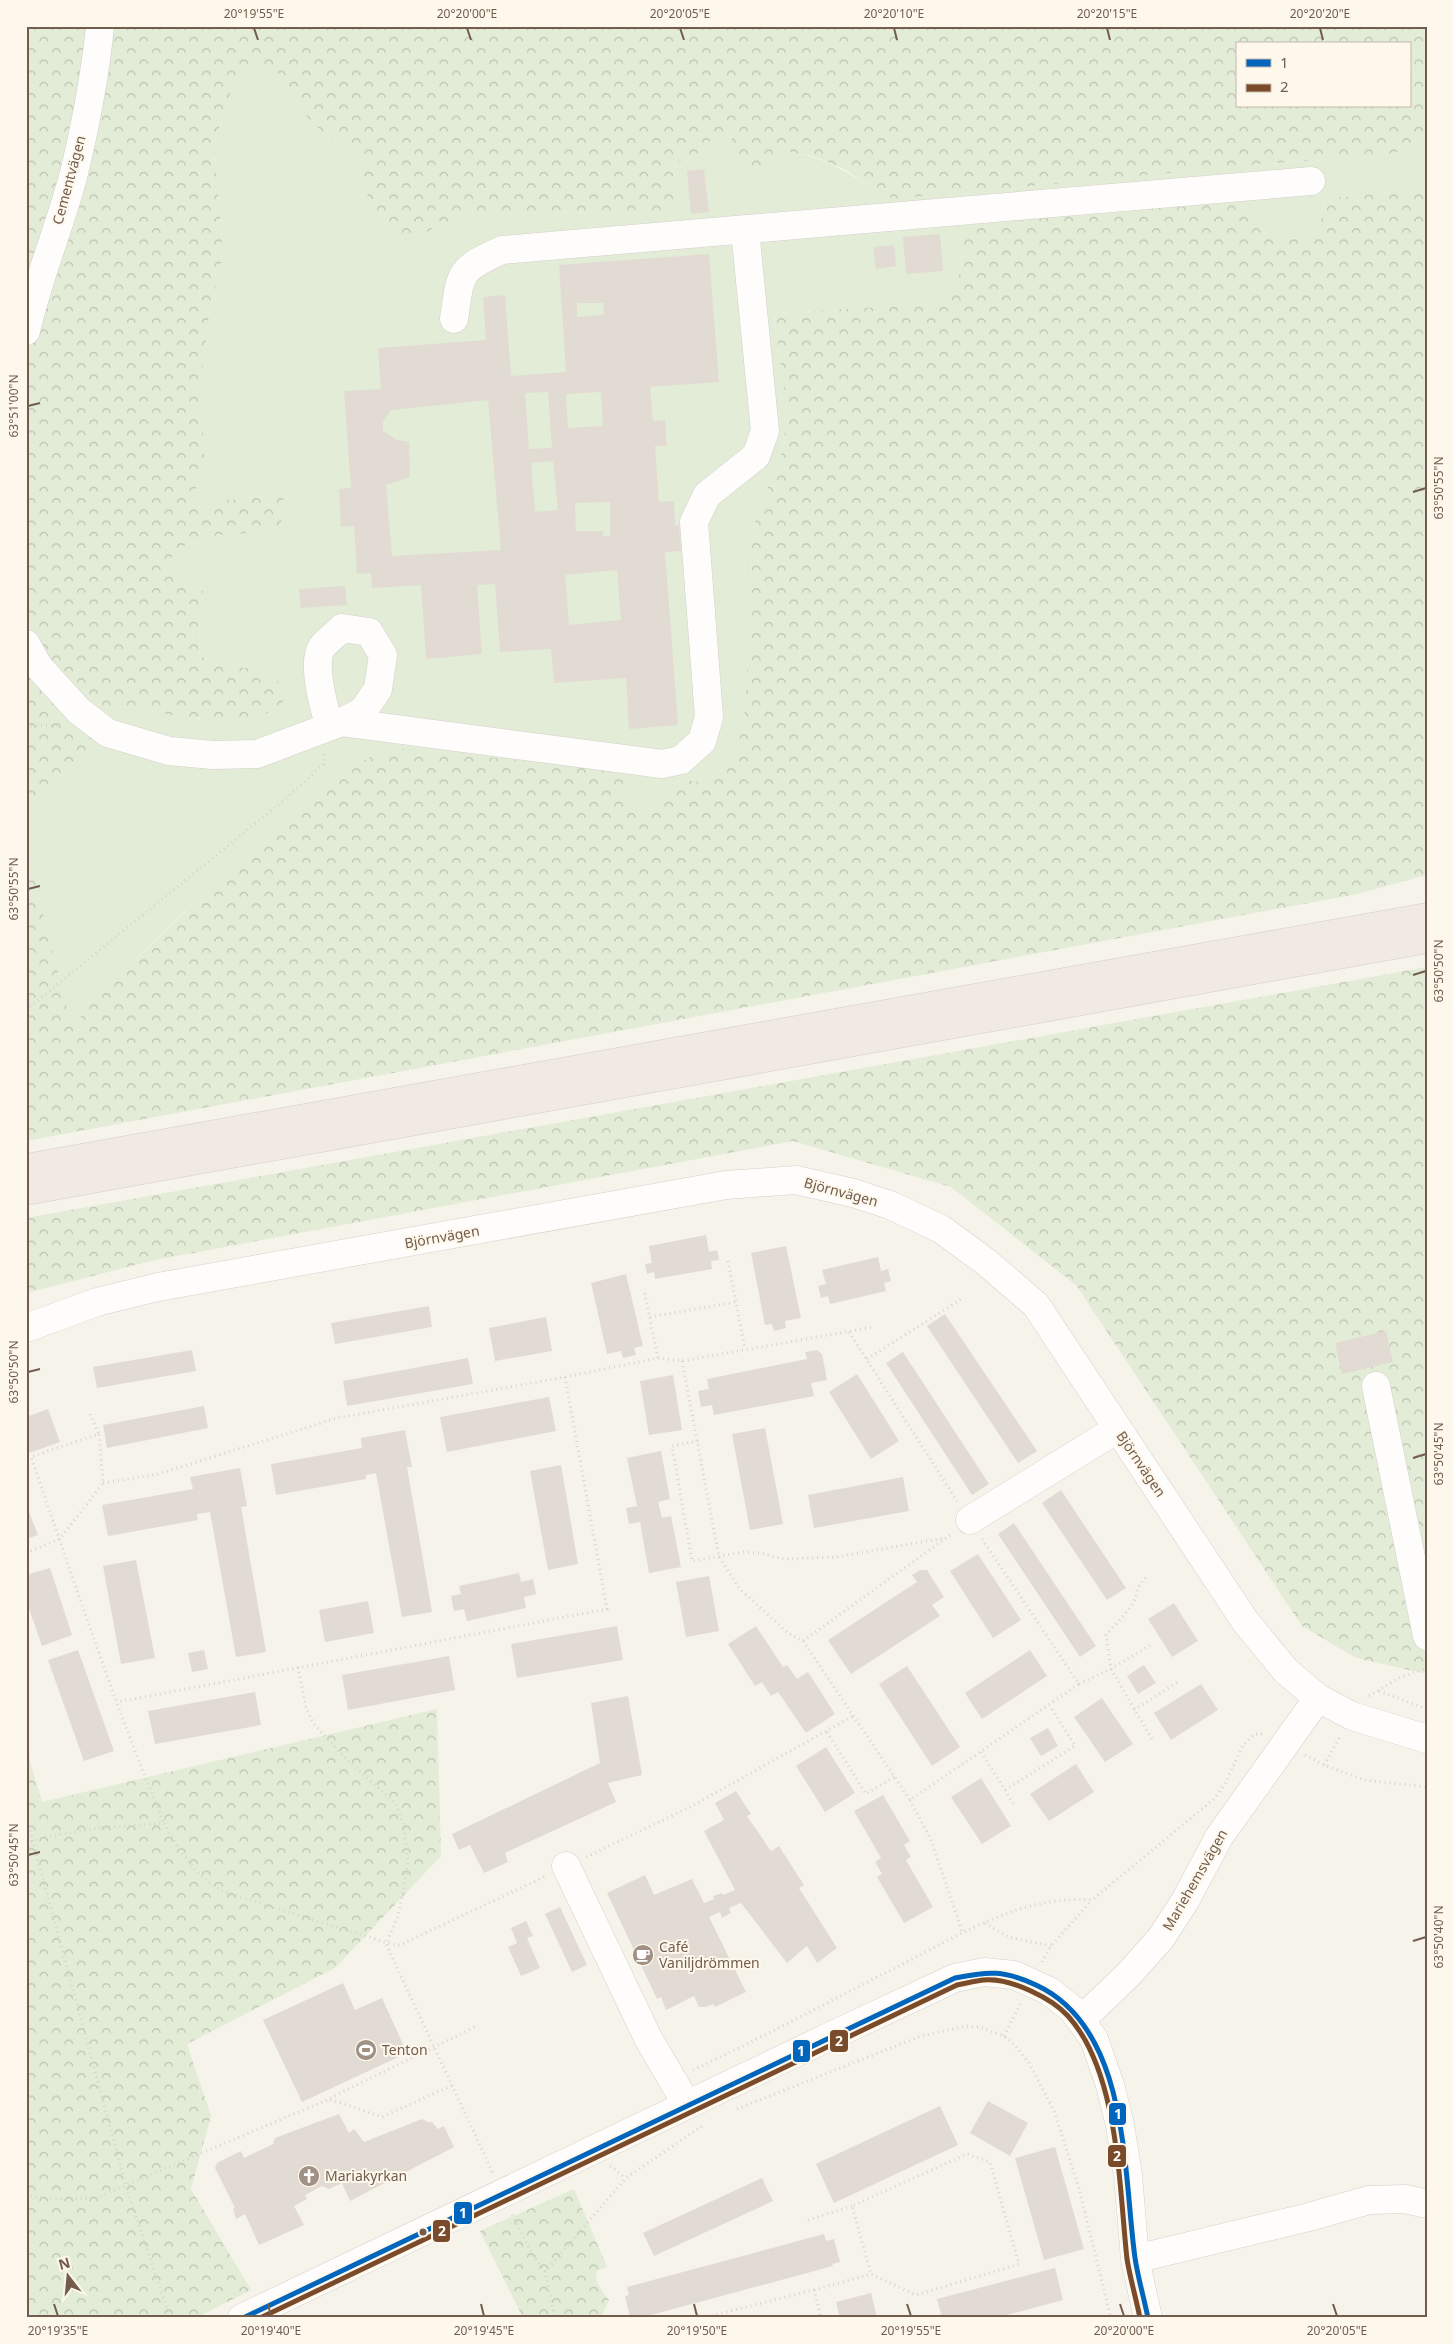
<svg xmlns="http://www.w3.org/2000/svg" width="1453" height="2344" font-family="'Noto Sans',sans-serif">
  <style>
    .grass { fill: #e2ecd7 }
    .forest { fill: url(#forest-crowns); fill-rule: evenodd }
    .building { fill: #e2dbd3; fill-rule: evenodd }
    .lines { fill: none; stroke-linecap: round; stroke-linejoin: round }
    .minor-casing { stroke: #d5d0c9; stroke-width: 29 }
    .highway-casing { stroke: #d5cec7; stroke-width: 29 }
    .path { stroke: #d9d3ce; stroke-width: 3; stroke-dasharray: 1 4; stroke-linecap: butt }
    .minor { stroke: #fefdfc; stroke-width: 28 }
    .highway { stroke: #f0e9e4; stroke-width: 28 }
    .bus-1-casing { stroke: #fef8ec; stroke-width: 9 }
    .bus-2-casing { stroke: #fef8ec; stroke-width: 9 }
    .bus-1 { stroke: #0065bd; stroke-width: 5 }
    .bus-2 { stroke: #7a4b2a; stroke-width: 5 }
    .ticks { fill: none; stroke: #725c4d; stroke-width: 2 }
    .bus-dot { fill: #725c4d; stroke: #fef8ec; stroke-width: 2 }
    .labels { text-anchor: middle; stroke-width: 4; stroke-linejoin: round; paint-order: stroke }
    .street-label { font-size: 14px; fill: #725c4d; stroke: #fef8ec }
    .poi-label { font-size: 14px; fill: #725c4d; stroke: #fef8ec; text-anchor: start }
    .line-badge { stroke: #fef8ec; stroke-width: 2 }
    .badge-label { font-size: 14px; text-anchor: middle; font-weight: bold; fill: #fff }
    .neatline { fill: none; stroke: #725c4d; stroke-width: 2 }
    .ticks-label { font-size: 12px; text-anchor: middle; fill: #725c4d }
  </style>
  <defs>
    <pattern id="forest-crowns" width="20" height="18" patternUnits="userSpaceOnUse" patternTransform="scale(1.25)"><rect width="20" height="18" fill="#e2ecd7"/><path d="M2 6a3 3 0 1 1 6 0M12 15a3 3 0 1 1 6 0" fill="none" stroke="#bcc2b1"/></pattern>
  </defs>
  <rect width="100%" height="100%" fill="#f6f3eb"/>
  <path class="grass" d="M254,62L279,74L300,110L328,137L358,147L370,209L411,242L435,227L484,212L676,213L673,164L697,154L713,138H732L771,169L786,151C822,157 844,169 873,190L1374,157L1427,146V188L1324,199L1320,228L1303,238L1273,240L1256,227L959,240L962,261L955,290L932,304L776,313L774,321L786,400L784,444L776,474L766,491L752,531L751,608L744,724L735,753L717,775L702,782L682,780L665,788L663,800L645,813L628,811L623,771H346C250,851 154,933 72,1028L26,846V805L105,741L117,706L200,719L290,689L255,669L210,664L199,653L200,624L194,584L164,570L177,549L210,536L264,532L281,526L284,494L194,504V495L204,465V437L197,412L203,363L209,315L223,253L214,143L233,86Z"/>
  <path class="forest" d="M26,26H1427V146L1374,157L1262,164L894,199L873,190L846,170L813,156L786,151L771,169L743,166L731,149L732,138H713L697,154L673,164L676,213L484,212L435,227L411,242L376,225L370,209L358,147L328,137L300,110L279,74L254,62L233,86L214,143L223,253L209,315L203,363L197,412L204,437V465L194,495V504L284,494L281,526L264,532L210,536L177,549L164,570L194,584L205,593L200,624L199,653L210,664L255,669L291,689C288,694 284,701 280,705C250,733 155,712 117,706L105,741L26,805ZM1237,44H1409V106H1237Z
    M1427,188V875L1357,894L26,1141V846L72,1027L101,993L238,861L346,771L381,751L405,749L623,771L628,811L645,813L663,800L665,788L682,780L702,782L717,775L735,753L744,724L751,608L752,531L766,491L776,474L784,444L786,400L774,321L776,313L932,304L955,290L962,261L959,240L966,227L985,220L1247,202L1256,227L1273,240L1303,238L1320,228L1324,199Z
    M1427,967V1674L1356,1658L1302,1626L1076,1285L951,1187L793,1141L155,1260L26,1293V1218Z
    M437,1709L441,1856L335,1968L187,2044L211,2116L191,2189L251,2290L196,2318H26V1748L42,1802Z
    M574,2189L607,2267L597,2271C594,2283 602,2291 609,2300L601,2318H523L480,2231Z"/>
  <path class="building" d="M704,169L709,212L691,214L687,171Z
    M940,234L943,271L906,274L903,237Z
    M894,245L896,266L876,269L873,247Z
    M709,254L719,382L650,387L653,421L665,420L667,446H655L659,502L674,501L675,525H679L681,551L665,552L678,725L629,729L626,678L554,683L551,649L500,652L495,584L477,585L482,654L426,659L421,585L372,588L371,573L357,574L354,526L341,527L339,489L351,488L344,391L381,389L378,348L486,340L483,297L505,295L511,376L566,372L559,265ZM577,303H603L604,315L577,317ZM548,392L552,448L529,449L525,393ZM601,392L603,426L568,428L566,394ZM488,400L501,550L392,556L386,485L410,477L409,442L397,440L383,431V422L391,410ZM553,461L558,510L535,512L531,463ZM610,502V536H603V531H576L575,503ZM617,570L621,620L569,625L565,575Z
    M345,586L347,605L301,608L299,589Z
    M706,1235L709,1252L717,1250L719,1260L711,1261L712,1269L655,1279L654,1272L647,1274L645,1264L652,1263L649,1246Z
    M786,1246L801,1318L785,1321L786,1328L774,1331L772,1324L765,1325L751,1253Z
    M878,1257L881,1271L888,1269L891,1281L884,1283L886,1291L830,1304L828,1296L821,1298L818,1286L826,1284L822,1270Z
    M626,1274L643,1346L634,1348L636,1355L623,1358L621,1351L607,1354L591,1283Z
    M429,1306L432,1327L335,1344L331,1323Z
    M945,1314L1037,1451L1018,1463L927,1326Z
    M546,1317L552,1351L495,1361L489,1328Z
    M1386,1331L1393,1362L1342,1374L1335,1343Z
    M192,1350L196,1371L97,1388L93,1367Z
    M817,1350L822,1354L827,1380L811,1383L814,1396L714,1415L712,1405L701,1407L698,1391L709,1389L707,1379L807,1359L805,1352Z
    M903,1352L989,1484L972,1495L886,1363Z
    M468,1358L473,1384L347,1406L343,1381Z
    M857,1374L899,1441L871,1459L829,1392Z
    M673,1375L682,1430L649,1435L640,1381Z
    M549,1397L556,1431L447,1452L440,1417Z
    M204,1406L208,1428L107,1448L103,1425Z
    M48,1409L60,1442L26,1454V1417Z
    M765,1428L783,1524L750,1530L732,1434Z
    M405,1430L412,1467H407L432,1612L402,1617L376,1473L366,1475V1479L276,1495L271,1464L362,1448L361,1438Z
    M661,1451L670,1499L658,1502L662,1518L671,1516L681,1567L649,1573L640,1522L629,1524L626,1508L637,1506L627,1458Z
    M561,1465L578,1564L548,1570L530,1471Z
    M240,1468L247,1506L241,1507L266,1652L236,1657L210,1512L197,1514L198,1520L108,1536L102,1505L193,1489L190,1477Z
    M903,1477L909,1511L814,1528L808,1495Z
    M1061,1490L1126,1588L1107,1600L1042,1503Z
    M26,1504L38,1535L26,1539Z
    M1014,1523L1096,1646L1080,1657L998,1534Z
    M978,1554L1021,1620L993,1638L950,1571Z
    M136,1560L155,1658L121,1664L103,1566Z
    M50,1568L72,1635L42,1646L26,1600V1575Z
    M920,1570H927L944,1597L932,1605L940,1616L851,1674L828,1640L917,1582L912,1575Z
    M519,1573L521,1582L533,1579L536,1594L524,1597L526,1608L467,1621L464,1609L454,1611L451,1596L461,1594L459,1586Z
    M709,1576L719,1631L686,1637L676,1582Z
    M368,1601L374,1633L325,1642L319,1610Z
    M1174,1603L1198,1641L1172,1657L1148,1619Z
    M617,1626L623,1660L517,1678L511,1644Z
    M756,1626L783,1667L787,1665L797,1679L808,1672L835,1714L806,1733L778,1692L771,1696L762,1682L755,1686L728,1644Z
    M78,1650L114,1751L84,1761L48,1660Z
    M204,1650L208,1669L192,1672L188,1653Z
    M1030,1650L1047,1676L982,1719L965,1693Z
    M449,1656L455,1690L348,1710L342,1675Z
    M1144,1665L1156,1683L1138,1694L1127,1676Z
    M907,1666L960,1747L932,1766L879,1684Z
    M1201,1684L1218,1710L1171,1740L1154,1713Z
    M255,1692L261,1725L155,1744L148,1711Z
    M628,1696L642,1775L608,1783L616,1802L505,1853L508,1862L484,1873L470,1845L459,1850L452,1834L600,1763L591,1703Z
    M1102,1698L1133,1744L1105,1762L1074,1717Z
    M1048,1728L1058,1746L1041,1756L1030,1738Z
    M826,1747L855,1793L825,1812L796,1766Z
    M1076,1764L1094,1792L1049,1821L1030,1794Z
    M981,1778L1011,1826L982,1844L951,1797Z
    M736,1791L751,1814L747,1816L771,1851L779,1846L804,1885L799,1888L837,1948L817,1963L807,1946L787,1963L741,1903L729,1908L731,1913L722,1918L720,1912L709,1917L746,1992L715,2007L713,2004L706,2007H699L694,1996L666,2010L661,1997L657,1999L607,1893L645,1875L654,1895L692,1879L704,1903L714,1899L713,1896L722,1893L723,1895L735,1890L704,1831L724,1820L715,1803Z
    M883,1795L910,1841L904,1845L911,1857L906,1860L933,1907L904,1923L877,1877L882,1874L875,1862L881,1858L854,1811Z
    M560,1907L587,1965L572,1972L545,1914Z
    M526,1921L533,1936L527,1938L540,1968L521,1976L508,1947L517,1943L511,1928Z
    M343,1983L355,2010L382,1998L407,2053L302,2102L263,2020Z
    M988,2101L1028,2123L1010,2156L970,2133Z
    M940,2106L958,2145L834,2203L816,2164Z
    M339,2114L349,2133L354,2129L364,2142L422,2119L428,2122H432L438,2129L444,2126L454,2147L350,2201L342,2183L329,2189L322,2186L305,2195L307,2199L294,2206L304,2225L259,2245L245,2214L236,2219L233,2209L235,2208L215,2168L217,2163L241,2151L244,2158L273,2144L275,2138Z
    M1055,2147L1084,2249L1044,2260L1015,2158Z
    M762,2178L773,2201L654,2256L643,2233Z
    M824,2234L826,2241L834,2239L840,2262L832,2264L833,2266L640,2318H630L625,2296L629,2295L627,2287Z
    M1055,2268L1063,2300L996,2318H942L937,2299Z
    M871,2293L877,2318H840L836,2302Z"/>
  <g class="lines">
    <g class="minor-casing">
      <path id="minor" d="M454,319C461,273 457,270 502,250L1311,181
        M26,331C38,278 59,229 73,177C85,128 95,77 100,26
        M26,644L38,666L79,711L108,733L169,751L213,755L257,754L342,722L363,711L378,689L383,655L369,632L342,628C336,634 328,640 322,647C311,662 324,709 330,726
        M342,722L662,764L681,760L702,741L709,717L694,522L707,495L756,456L765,431L745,230
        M26,1328L97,1302L158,1287L726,1185L796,1180L853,1193L890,1205L941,1229L986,1262L1036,1305L1245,1621L1286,1671L1318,1698L1352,1716L1427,1739
        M1376,1386L1427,1636
        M970,1520L1117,1429
        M566,1866L648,2038L687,2105
        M1082,2019L1128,1975L1161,1938L1185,1901L1219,1837L1318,1698
        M1135,2259L1309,2217L1369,2200L1405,2199L1427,2204
        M242,2318L833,2035L955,1978L984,1972L1014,1975L1049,1991L1073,2010L1094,2039L1110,2085L1120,2125L1128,2175L1135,2259L1148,2318"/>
    </g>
    <g class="highway-casing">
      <path id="highway" d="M26,1168L1427,917
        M26,1191L1427,939"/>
    </g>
    <path class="path" d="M26,726L60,725
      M26,1010L284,800L323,765L325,754
      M728,1261L745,1349
      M650,1317L736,1302
      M849,1332L957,1501
      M658,1358L682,1361L873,1327
      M867,1359L963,1298
      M682,1361L719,1557L740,1589L788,1633L803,1641L953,1533
      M565,1377L658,1358L644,1290
      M90,1414L99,1434
      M698,1441L672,1446L692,1561L744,1552L760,1553L784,1559L837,1557L945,1538
      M103,1483L158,1474L337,1418L565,1377L607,1609L118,1702
      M26,1553L60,1539L103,1483L99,1434L31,1457C74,1580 114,1704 164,1823
      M1146,1578C1133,1591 1139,1593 1132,1605C1125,1616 1114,1625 1106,1635L1111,1669L1153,1741
      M803,1641L910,1800L1079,1684L982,1539
      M298,1667L306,1708L314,1724L344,1757L396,1804L403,1823L408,1861L405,1880L398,1916L386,1944L493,2173
      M1079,1684L1111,1669L1152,1644
      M1379,1691L1427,1709
      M1369,1696L1399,1678L1427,1668
      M1134,1710L1178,1682
      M827,1732L866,1794L894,1777
      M981,1752L1005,1790L1075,1746L1050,1706
      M1305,1755L1324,1765L1364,1780L1427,1787
      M1324,1765L1341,1735
      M1005,1790L1015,1807
      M910,1800L931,1840L963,1934
      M26,1816L126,2186L170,2318
      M26,1843L46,1837L98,1828L164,1823C180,1851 194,1875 222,1891L351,1932C369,1935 383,1944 400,1945L546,1876
      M586,1857L690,1807L853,1716
      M985,1923L1008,1937L1051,1946
      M1042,1962L1051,1946L1092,1900
      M1004,2036L1021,2003
      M693,2070C759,2039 823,2005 887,1972C952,1940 1018,1894 1092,1900L1214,1799L1225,1784L1243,1745L1255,1734H1264
      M330,2098L477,2026
      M737,2109L921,2036L966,2026L979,2027L1004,2036L1015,2045L1029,2063L1054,2111L1078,2185L1111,2318
      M610,2166L626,2178
      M26,2195L49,2199L96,2198L329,2099L382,2117L453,2085
      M512,2215L534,2257L545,2272L555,2318
      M808,2220L852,2206
      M545,2272L626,2178L702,2126
      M814,2290L871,2274L916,2295L1019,2264L990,2162L967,2154L852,2206L871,2274
      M702,2318L814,2290L821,2318"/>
    <use href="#minor" class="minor"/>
    <use href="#highway" class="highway"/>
    <g class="bus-1-casing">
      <path id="bus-1" d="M243,2318L955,1978C989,1971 1004,1970 1036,1985C1130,2028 1123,2172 1135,2258C1138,2278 1144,2298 1148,2318"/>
    </g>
    <g class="bus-2-casing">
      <path id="bus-2" d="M260,2318L957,1985C966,1983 975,1981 983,1980C1000,1978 1016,1984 1031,1991C1044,1997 1058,2005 1068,2016C1119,2072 1119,2187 1127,2259C1130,2278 1136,2298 1140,2318"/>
    </g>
    <use href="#bus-1" class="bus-1"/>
    <use href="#bus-2" class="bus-2"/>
  </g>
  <path class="ticks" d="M254,28L258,40M467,28L471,40M680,28L684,40M894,28L897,40M1107,28L1110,40M1320,28L1323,40M28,406L40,403M1413,492L1426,488M28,889L40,886M1413,975L1426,971M28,1372L40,1369M1413,1458L1426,1454M28,1855L40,1852M1413,1941L1426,1937M54,2304L58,2316M268,2304L271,2316M481,2304L484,2316M694,2304L697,2316M907,2304L911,2316M1120,2304L1124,2316M1333,2304L1337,2316"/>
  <defs>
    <g id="cafe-disc" transform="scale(1.125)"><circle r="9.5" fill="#a09184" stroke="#fef8ec"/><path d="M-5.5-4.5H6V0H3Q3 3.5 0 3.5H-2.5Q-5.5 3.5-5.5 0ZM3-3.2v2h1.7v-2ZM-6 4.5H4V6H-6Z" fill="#fff"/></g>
    <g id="stadium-disc" transform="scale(1.125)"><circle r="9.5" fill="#a09184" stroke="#fef8ec"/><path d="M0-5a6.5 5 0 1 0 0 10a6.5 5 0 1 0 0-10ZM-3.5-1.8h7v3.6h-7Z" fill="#fff"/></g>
    <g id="church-disc" transform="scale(1.125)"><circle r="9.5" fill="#a09184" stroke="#fef8ec"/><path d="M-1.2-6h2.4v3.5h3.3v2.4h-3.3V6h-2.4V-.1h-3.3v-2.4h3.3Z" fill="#fff"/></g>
  </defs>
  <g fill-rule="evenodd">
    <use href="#cafe-disc" x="643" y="1955"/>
    <use href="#stadium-disc" x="366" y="2050"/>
    <use href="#church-disc" x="309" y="2176"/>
  </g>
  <circle class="bus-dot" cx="423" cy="2232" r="4.5"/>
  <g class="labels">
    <g class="street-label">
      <text transform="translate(69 180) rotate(-75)" y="5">Cementvägen</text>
      <text transform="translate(841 1192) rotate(15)" y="5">Björnvägen</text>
      <text transform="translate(442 1237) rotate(-10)" y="5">Björnvägen</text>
      <text transform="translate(1141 1464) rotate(56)" y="5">Björnvägen</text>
      <text transform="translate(1195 1880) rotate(-60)" y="5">Mariehemsvägen</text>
    </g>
    <g class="poi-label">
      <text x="659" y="1952">Café<tspan x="659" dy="16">Vaniljdrömmen</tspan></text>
      <text x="382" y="2055">Tenton</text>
      <text x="325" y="2181">Mariakyrkan</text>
    </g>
  </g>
  <g class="line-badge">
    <rect x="829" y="2029" width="20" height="24" rx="5" fill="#7a4b2a"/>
    <rect x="792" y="2039" width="19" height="24" rx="5" fill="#0065bd"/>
    <rect x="1108" y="2102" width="19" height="24" rx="5" fill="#0065bd"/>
    <rect x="1107" y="2144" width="20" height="24" rx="5" fill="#7a4b2a"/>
    <rect x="453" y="2201" width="20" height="24" rx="5" fill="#0065bd"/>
    <rect x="432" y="2219" width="19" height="24" rx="5" fill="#7a4b2a"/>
  </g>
  <g class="badge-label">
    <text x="839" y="2046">2</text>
    <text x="801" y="2056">1</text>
    <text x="1118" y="2119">1</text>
    <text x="1117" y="2161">2</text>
    <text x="463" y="2218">1</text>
    <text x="442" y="2236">2</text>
  </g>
  <rect width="1453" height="2344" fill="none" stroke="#fef8ec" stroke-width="55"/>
  <rect x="1236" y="42" width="175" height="65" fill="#fef8ec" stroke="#c6baac"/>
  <rect x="1246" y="59" width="25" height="8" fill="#0065bd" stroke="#c6baac"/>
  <text x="1280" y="68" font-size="15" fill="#725c4d">1</text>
  <rect x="1246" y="84" width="25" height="8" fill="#7a4b2a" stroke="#c6baac"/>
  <text x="1280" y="92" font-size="15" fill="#725c4d">2</text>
  <g transform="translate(68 2276) rotate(344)" stroke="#fef8ec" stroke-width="4" paint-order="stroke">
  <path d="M0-4L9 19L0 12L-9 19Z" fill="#725c4d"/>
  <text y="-8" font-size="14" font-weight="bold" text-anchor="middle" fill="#725c4d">N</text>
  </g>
  <rect x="28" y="28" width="1398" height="2288" class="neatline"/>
  <g class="ticks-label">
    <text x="254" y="18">20°19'55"E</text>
    <text x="467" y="18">20°20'00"E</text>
    <text x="680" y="18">20°20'05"E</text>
    <text x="894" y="18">20°20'10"E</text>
    <text x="1107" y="18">20°20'15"E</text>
    <text x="1320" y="18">20°20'20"E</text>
    <text transform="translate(14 406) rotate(-90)" y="4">63°51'00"N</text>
    <text transform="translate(1439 488) rotate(-90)" y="4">63°50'55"N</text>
    <text transform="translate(14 889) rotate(-90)" y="4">63°50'55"N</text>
    <text transform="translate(1439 971) rotate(-90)" y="4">63°50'50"N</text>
    <text transform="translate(14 1372) rotate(-90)" y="4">63°50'50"N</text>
    <text transform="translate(1439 1454) rotate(-90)" y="4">63°50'45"N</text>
    <text transform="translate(14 1855) rotate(-90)" y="4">63°50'45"N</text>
    <text transform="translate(1439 1937) rotate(-90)" y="4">63°50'40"N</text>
    <text x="58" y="2335">20°19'35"E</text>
    <text x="271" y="2335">20°19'40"E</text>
    <text x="484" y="2335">20°19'45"E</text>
    <text x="697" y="2335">20°19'50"E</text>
    <text x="911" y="2335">20°19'55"E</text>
    <text x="1124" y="2335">20°20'00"E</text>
    <text x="1337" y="2335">20°20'05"E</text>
  </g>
</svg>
